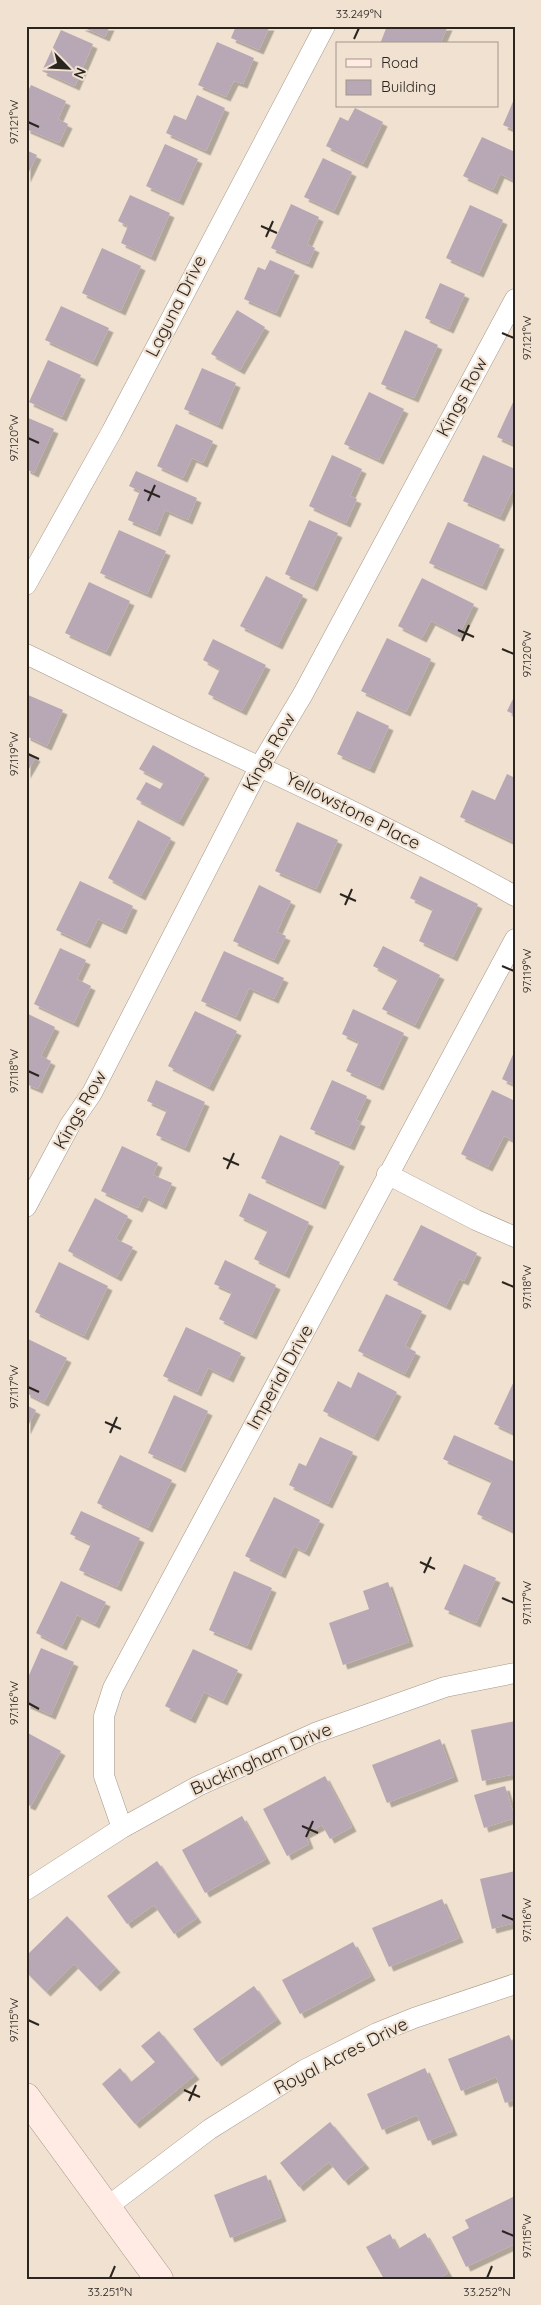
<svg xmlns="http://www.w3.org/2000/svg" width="541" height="2305" font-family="Quicksand,sans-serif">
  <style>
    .building { fill: #b8a7b4; filter: url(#shadow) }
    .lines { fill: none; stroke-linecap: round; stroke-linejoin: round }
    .minor-casing { stroke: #a59889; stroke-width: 21 }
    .secondary-casing { stroke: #a59889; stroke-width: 29 }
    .minor { stroke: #fff; stroke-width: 20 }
    .secondary { stroke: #ffebe3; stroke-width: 28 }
    .ticks { fill: none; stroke: #2b2520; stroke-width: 2 }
    .labels { text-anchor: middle; stroke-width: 4.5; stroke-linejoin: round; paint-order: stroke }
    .street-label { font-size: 18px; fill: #2b2520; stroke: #f0e1d1 }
    .neatline { fill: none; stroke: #2b2520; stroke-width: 2 }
    .ticks-label { font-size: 12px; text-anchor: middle; fill: #2b2520 }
  </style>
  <defs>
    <filter id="shadow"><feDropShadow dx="4.5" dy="4.5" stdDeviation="0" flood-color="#0004"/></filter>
  </defs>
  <rect width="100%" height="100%" fill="#f0e1d1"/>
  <path class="building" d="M80,26H110L105,37Z
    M236,26H270L259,50L231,38Z
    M387,26H448L440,44H380Z
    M61,30L93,44L75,86L42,71Z
    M217,42L254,58L243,84L234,81L226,97L198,85Z
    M31,85L66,101L58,119L68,124L59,143L26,129V95Z
    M197,95L225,108L206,151L166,133L174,115L186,120Z
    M515,97V130L503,125Z
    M355,108L383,122L363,164L326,146L340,117L348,121Z
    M482,137L515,152V181L500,174L493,190L463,176Z
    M165,144L198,159L179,201L146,186Z
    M26,150L37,155L26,178Z
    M323,158L352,172L334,211L304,197Z
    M130,195L170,213L151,257L121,243L128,226L118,221Z
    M291,204L319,217L307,244L315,248L308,264L271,248Z
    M470,205L503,220L479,273L446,258Z
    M102,248L141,266L121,311L82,293Z
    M270,260L295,271L276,313L244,299L258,267L265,270Z
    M440,283L465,294L449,329L425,318Z
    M61,306L109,328L93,362L45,340Z
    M237,310L265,327L240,370L211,354Z
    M405,330L438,345L414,398L381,384Z
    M48,360L81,375L62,417L29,402Z
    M202,368L236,383L218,425L184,409Z
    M369,392L404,409L379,460L344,444Z
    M515,398V445L497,437Z
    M26,417L54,429L34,473L26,469Z
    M176,424L213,441L203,463L192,458L183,478L157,466Z
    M332,455L362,469L350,496L357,499L346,523L309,506Z
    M483,455L515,469V485L500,517L463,501Z
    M136,471L197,498L188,520L165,510L156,532L128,520L140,491L129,486Z
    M309,520L338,533L313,587L285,574Z
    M448,522L500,545L482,586L429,563Z
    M119,530L166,551L147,594L100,573Z
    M266,576L303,595L278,645L240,626Z
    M422,578L474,604L459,635L431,621L422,638L398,626Z
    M89,582L130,601L106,652L65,633Z
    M387,638L431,659L406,712L361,691Z
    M213,639L266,665L242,711L208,694L220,669L203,660Z
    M28,695L63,710L47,746L26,736V699Z
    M515,695V715L507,711Z
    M357,711L389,726L370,769L337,754Z
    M153,745L205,774L179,822L136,799L146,782L160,789L164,782L139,769Z
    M26,751L36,757L26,774Z
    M507,774L515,778L513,842L460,817L472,790L495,800Z
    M138,820L171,838L141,896L108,878Z
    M297,822L338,840L316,889L275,871Z
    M420,876L478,904L453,957L419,941L433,909L410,898Z
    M80,881L133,906L122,930L98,919L86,944L56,930Z
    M259,885L291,901L277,932L286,936L274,960L233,941Z
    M383,946L440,975L415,1025L382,1009L398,979L373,966Z
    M60,948L86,960L77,979L91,986L74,1023L34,1004Z
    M224,951L284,978L274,999L249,988L236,1017L201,1001Z
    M353,1009L404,1033L379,1086L346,1071L359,1042L342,1034Z
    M195,1011L237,1031L209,1087L168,1066Z
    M26,1013L55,1027L41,1056L51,1061L38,1089L26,1084Z
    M515,1050V1085L502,1079Z
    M156,1080L205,1102L185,1148L156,1135L167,1110L147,1101Z
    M332,1080L367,1096L356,1120L361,1122L350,1146L310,1129Z
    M492,1090L515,1101V1141L504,1136L488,1167L461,1154Z
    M280,1135L340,1162L321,1205L261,1178Z
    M122,1146L158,1163L153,1175L172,1183L162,1205L144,1196L138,1208L101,1191Z
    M249,1193L309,1222L285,1274L254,1259L268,1230L239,1216Z
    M95,1198L128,1216L116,1239L133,1247L117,1277L68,1251Z
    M421,1225L477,1253L464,1281L459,1279L446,1306L393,1280Z
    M225,1260L276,1285L252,1335L219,1319L232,1292L214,1284Z
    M59,1262L108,1286L84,1336L35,1312Z
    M386,1294L422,1311L405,1346L416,1352L405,1374L358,1351Z
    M186,1327L241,1353L229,1378L208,1368L197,1392L163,1376Z
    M26,1338L67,1358L44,1402L26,1393Z
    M358,1372L397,1392L374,1437L323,1411L338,1381L351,1388Z
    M515,1379V1434L494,1424Z
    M174,1395L208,1411L181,1468L148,1453Z
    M26,1405L36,1410L26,1430Z
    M454,1435L515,1462L513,1531L477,1514L492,1481L443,1459Z
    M320,1437L353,1452L328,1504L289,1485L299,1463L306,1466Z
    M120,1455L172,1480L148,1528L97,1503Z
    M274,1497L320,1520L305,1552L294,1546L281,1574L245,1556Z
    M81,1511L140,1538L117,1587L79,1570L91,1544L70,1534Z
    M464,1564L496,1578L476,1623L444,1609Z
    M234,1571L272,1588L247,1646L209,1630Z
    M61,1581L106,1602L95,1624L77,1615L62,1646L36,1633Z
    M388,1582L409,1642L343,1665L329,1623L369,1609L363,1591Z
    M41,1648L74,1662L51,1715L26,1704V1682Z
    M193,1649L238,1670L223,1701L204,1692L191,1719L165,1706Z
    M515,1721V1774L482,1781L471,1730Z
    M26,1732L61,1751L31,1806L26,1804Z
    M440,1739L454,1777L387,1803L372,1765Z
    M325,1776L352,1827L330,1839L322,1825L305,1834L309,1844L287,1856L263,1809Z
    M505,1786L515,1818L484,1828L474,1795Z
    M242,1816L266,1859L205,1893L182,1850Z
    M157,1861L197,1918L174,1934L154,1905L127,1924L107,1896Z
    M515,1871V1923L492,1929L480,1879Z
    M442,1899L459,1938L389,1967L372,1928Z
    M67,1916L116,1968L96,1987L74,1964L46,1992L26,1972V1956Z
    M353,1942L371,1976L300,2014L282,1980Z
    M254,1986L277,2019L217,2062L193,2029Z
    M159,2031L195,2075L135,2124L102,2084L120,2068L131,2082L155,2062L141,2046Z
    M509,2035L515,2048V2099L505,2103L496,2077L461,2091L448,2059Z
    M425,2068L453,2131L428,2141L417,2115L382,2130L367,2094Z
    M330,2122L365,2164L344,2181L329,2162L299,2187L280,2163Z
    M266,2175L282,2217L230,2238L214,2195Z
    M515,2196V2244L466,2267L452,2237L469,2228L465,2220Z
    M425,2233L448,2273L438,2279H384L366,2247L390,2234L398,2249Z"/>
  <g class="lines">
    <g class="minor-casing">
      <path id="minor" d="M26,585L112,431L325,26
        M26,654C89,684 150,716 213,745C316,793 417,841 515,896
        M387,1174L476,1220L515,1237
        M26,1207L70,1125L92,1093L260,766L303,694L515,299
        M122,1828L104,1776V1716L113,1688L515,939
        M26,1890L122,1828L198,1786L315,1733L445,1687L515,1673
        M107,2207L210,2129L304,2070L377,2033L414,2018L515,1984"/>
    </g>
    <g class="secondary-casing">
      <path id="secondary" d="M26,2097L159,2279"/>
    </g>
    <use href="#minor" class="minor"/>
    <use href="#secondary" class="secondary"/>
  </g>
  <path class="ticks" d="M354,39L359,28M28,122L39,127M261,226L277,233M266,237L273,221M502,333L514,338M28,438L39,443M144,490L160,497M148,501L155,485M458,630L474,637M462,641L469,625M502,649L514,654M28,754L39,759M340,894L356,901M345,905L352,889M502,966L514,971M28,1071L39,1076M223,1158L239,1165M227,1169L234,1153M502,1282L514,1287M28,1387L39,1392M105,1422L121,1429M110,1433L117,1417M420,1562L435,1569M424,1573L431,1557M502,1598L514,1603M28,1703L39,1709M302,1826L318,1833M306,1837L313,1821M502,1915L514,1920M28,2020L39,2025M184,2090L200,2097M189,2101L196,2085M502,2231L514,2236M110,2278L115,2266M487,2278L492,2266"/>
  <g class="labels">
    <g class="street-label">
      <text transform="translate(176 306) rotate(-63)" y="6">Laguna Drive</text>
      <text transform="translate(462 397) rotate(-62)" y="6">Kings Row</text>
      <text transform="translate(269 752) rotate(-60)" y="6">Kings Row</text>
      <text transform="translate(353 811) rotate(27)" y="6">Yellowstone Place</text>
      <text transform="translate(80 1110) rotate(-60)" y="6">Kings Row</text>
      <text transform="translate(280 1377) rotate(-61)" y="6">Imperial Drive</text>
      <text transform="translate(261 1759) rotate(-24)" y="6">Buckingham Drive</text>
      <text transform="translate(341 2056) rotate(-27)" y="6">Royal Acres Drive</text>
    </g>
  </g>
  <rect width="541" height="2305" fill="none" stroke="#f0e1d1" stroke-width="55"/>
  <rect x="336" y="42" width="162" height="65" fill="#f0e1d1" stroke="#a1968a"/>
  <rect x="346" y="59" width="25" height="8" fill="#ffebe3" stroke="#a1968a"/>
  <text x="381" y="68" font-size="15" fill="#2b2520">Road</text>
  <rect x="346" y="80" width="25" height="15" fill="#b8a7b4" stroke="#a1968a"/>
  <text x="381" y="92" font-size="15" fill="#2b2520">Building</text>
  <g transform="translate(68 68) rotate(114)" stroke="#f0e1d1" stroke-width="4" paint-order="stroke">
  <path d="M0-4L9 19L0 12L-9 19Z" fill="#2b2520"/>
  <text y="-8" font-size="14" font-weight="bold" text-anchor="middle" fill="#2b2520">N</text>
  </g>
  <rect x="28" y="28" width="486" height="2250" class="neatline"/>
  <g class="ticks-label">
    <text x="359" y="18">33.249°N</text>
    <text transform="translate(14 122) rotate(-90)" y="4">97.121°W</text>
    <text transform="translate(527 338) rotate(-90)" y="4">97.121°W</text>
    <text transform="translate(14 438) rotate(-90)" y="4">97.120°W</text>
    <text transform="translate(527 654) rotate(-90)" y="4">97.120°W</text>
    <text transform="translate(14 754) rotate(-90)" y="4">97.119°W</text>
    <text transform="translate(527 971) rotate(-90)" y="4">97.119°W</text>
    <text transform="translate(14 1071) rotate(-90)" y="4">97.118°W</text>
    <text transform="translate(527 1287) rotate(-90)" y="4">97.118°W</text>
    <text transform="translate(14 1387) rotate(-90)" y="4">97.117°W</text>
    <text transform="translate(527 1603) rotate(-90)" y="4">97.117°W</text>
    <text transform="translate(14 1703) rotate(-90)" y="4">97.116°W</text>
    <text transform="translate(527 1920) rotate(-90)" y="4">97.116°W</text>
    <text transform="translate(14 2020) rotate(-90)" y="4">97.115°W</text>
    <text transform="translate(527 2236) rotate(-90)" y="4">97.115°W</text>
    <text x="110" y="2296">33.251°N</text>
    <text x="487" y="2296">33.252°N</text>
  </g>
</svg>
